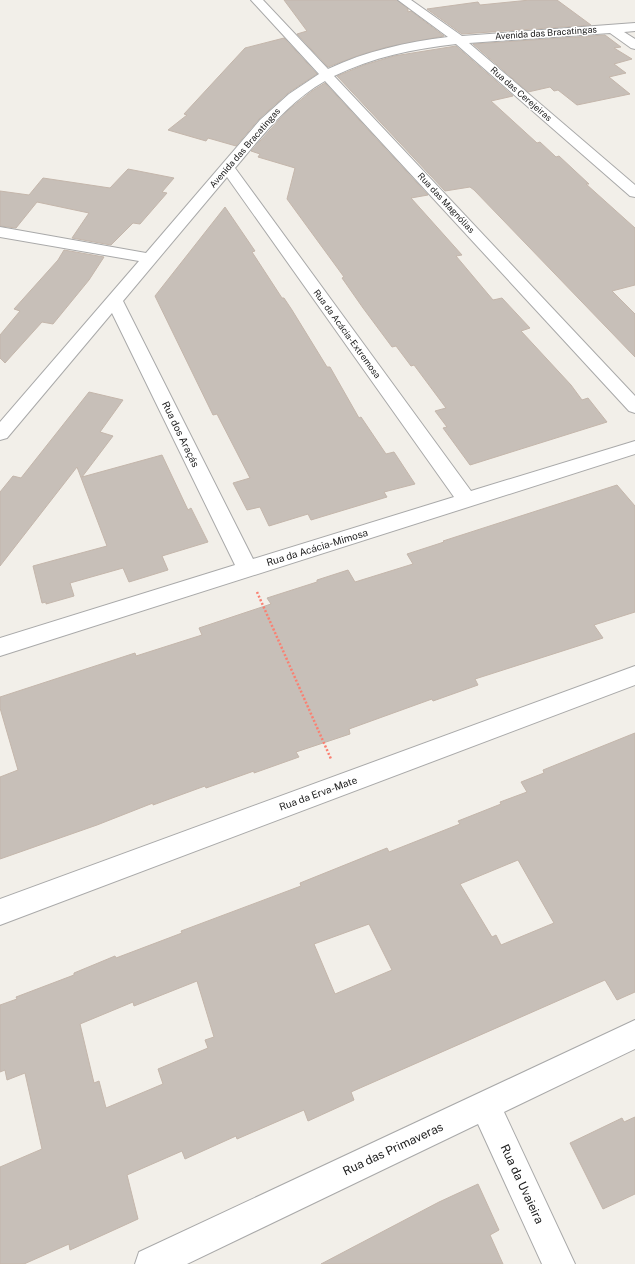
<svg xmlns="http://www.w3.org/2000/svg" width="635" height="1264" font-family="'Public Sans',sans-serif">
  <style>
    .building { fill: #c7bfb8; stroke: #c4b6ab; fill-rule: evenodd }
    .lines { fill: none; stroke-linecap: round; stroke-linejoin: round }
    .minor-casing { stroke: #a9a9a9; stroke-width: 2 }
    .path { stroke: #fa8072; stroke-width: 2.5; stroke-dasharray: 2 2; stroke-linecap: butt }
    .minor { fill: #fff; fill-rule: evenodd }
    .labels { text-anchor: middle; stroke-width: 3; stroke-linejoin: round; paint-order: stroke }
    .far-street-label { font-size: 9px; fill: #222; stroke: #fff }
    .street-label { font-size: 10px; fill: #222; stroke: #fff }
    .near-street-label { font-size: 12px; fill: #222; stroke: #fff }
  </style>
  <rect width="100%" height="100%" fill="#f2efe9"/>
  <path class="building" d="M284,0H397L408,9V12L411,11L444,36L387,47L357,56L328,67L297,34L307,31Z
    M530,0H557L591,25L462,34L427,9L478,2L480,5Z
    M605,35L621,47L614,48L632,59L614,64L626,73L609,77L630,94L577,105L558,90L554,91L550,87L528,92L473,44Z
    M284,38L317,74L288,93L259,119L236,146L208,138L206,141L168,130L187,115L184,114L245,48Z
    M456,46L513,96L491,101L537,143L540,142L556,157L559,156L589,184H586L635,228V285L612,291L635,314V357L474,190L470,187L445,191L337,76L364,65L394,56Z
    M325,83L428,195L411,198L462,255L456,256L493,300L502,298L530,328L521,331L571,385L582,400L588,398L607,422L470,465L443,428L447,427L435,411L446,408L414,365L411,366L396,346L392,347L363,308L342,278L344,277L287,199L295,168L258,157L260,154L251,151L288,110L312,91Z
    M128,169L174,178L162,192L167,193L140,224L133,223L111,245L72,238L89,213L37,202L16,228L0,226V191L29,195L43,178L110,188Z
    M225,207L255,251L252,252L282,298H284L292,310L327,367H330L359,418L361,417L386,454L394,452L415,484L384,492L387,497L311,520L308,514L269,526L260,507L247,510L233,483L250,478L217,414L213,415L155,296Z
    M64,250L104,257L89,280L53,324L42,322L5,363L0,358V335L20,311L14,309L58,260Z
    M89,392L123,400L100,432L113,436L82,477L162,455L188,510L191,508L208,542L162,556L168,570L129,582L123,568L70,583L74,596L46,604V602L42,603L33,566L107,546L77,467L0,566V492L13,476L21,478Z
    M617,485L635,506V612L594,625L603,638L475,679L478,685L433,701L432,699L349,729L350,734L296,752L299,757L254,773V771L206,788L205,786L153,805V803L97,825L0,859V777L18,770L0,708V697L135,653L136,656L202,635L199,628L271,604L267,598L317,582V580L348,570L355,582L413,564L407,554L444,542L443,541Z
    M635,733V992L617,1000L605,980L351,1092L354,1100L308,1121L304,1110L237,1139L236,1136L185,1159L182,1151L127,1175L138,1219L70,1250L69,1244L24,1264H0V1167L42,1149L25,1073L7,1080L5,1070L0,1072V1005L17,999L16,997L74,975V973L115,956L116,958L182,933L181,931L301,886L300,883L387,848L389,852L460,824L458,821L501,804L500,802L527,792L521,782L544,773L543,770ZM518,860L554,923L501,945L496,935L492,937L460,884ZM369,924L392,970L335,994L314,944ZM197,981L214,1037L205,1040L208,1048L158,1069L163,1084L106,1108L99,1081L94,1083L80,1024L133,1002L134,1006Z
    M635,1117V1194L603,1209L570,1143L622,1118L624,1122Z
    M478,1184L499,1230L490,1235L503,1264H321L439,1202Z"/>
  <g class="lines">
    <g class="minor-casing">
      <path id="minor" d="M251,0H263L328,69C366,51 407,42 448,37L398,0H411L462,36L635,23V31L624,32L635,39V49L631,48L610,33L469,43L635,185V197L630,196L456,44C413,49 373,57 334,76L635,396V413L629,411L325,81C288,102 262,136 235,168L471,491L635,441V454L0,656V638L235,565L112,313L7,438L0,440V422L139,261L0,237V227L146,253L260,120L289,94L319,74ZM227,177L454,497L253,559L123,301Z
        M635,666V685L0,925V899Z
        M635,1020V1049L504,1112L575,1264H542L478,1124L187,1264H135L139,1252Z"/>
    </g>
    <path class="path" d="M257,592L331,759"/>
    <use href="#minor" class="minor"/>
  </g>
  <g class="labels">
    <g class="far-street-label">
      <text transform="translate(546 33) rotate(-4)" y="3">Avenida das Bracatingas</text>
      <text transform="translate(521 94) rotate(41)" y="3">Rua das Cerejeiras</text>
      <text transform="translate(245 148) rotate(-49)" y="3">Avenida das Bracatingas</text>
      <text transform="translate(446 203) rotate(47)" y="3">Rua das Magnólias</text>
      <text transform="translate(347 334) rotate(54)" y="3">Rua da Acácia-Extremosa</text>
    </g>
    <g class="street-label">
      <text transform="translate(181 434) rotate(64)" y="4">Rua dos Araçás</text>
      <text transform="translate(317 547) rotate(-17)" y="4">Rua da Acácia-Mimosa</text>
      <text transform="translate(318 793) rotate(-20)" y="4">Rua da Erva-Mate</text>
    </g>
    <g class="near-street-label">
      <text transform="translate(393 1149) rotate(-25)" y="4">Rua das Primaveras</text>
      <text transform="translate(522 1184) rotate(65)" y="4">Rua da Uvaieira</text>
    </g>
  </g>
</svg>
